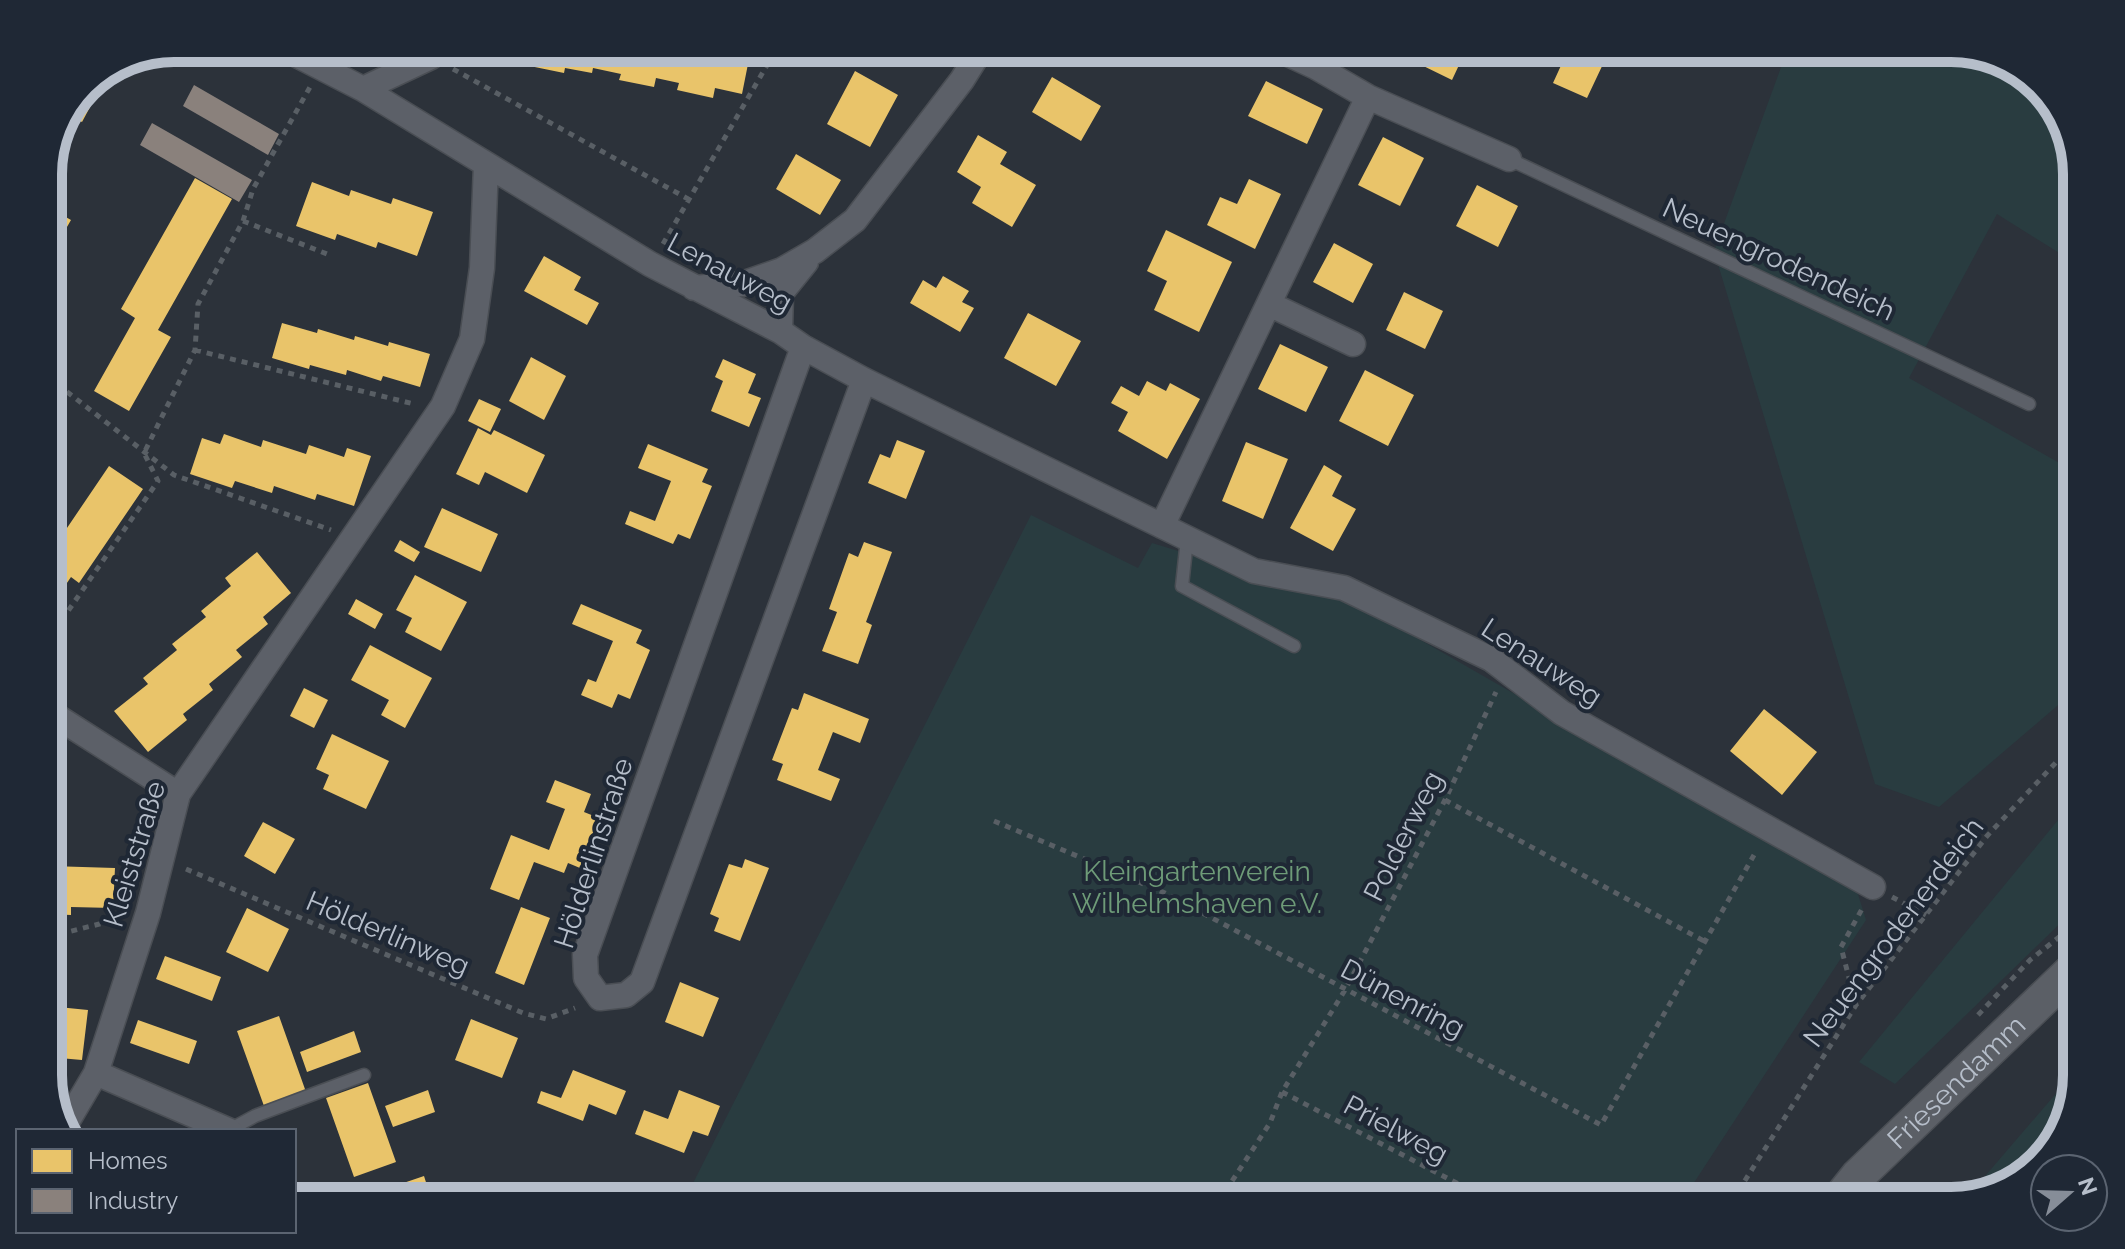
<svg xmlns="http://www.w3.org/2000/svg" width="2125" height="1249" font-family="Raleway,sans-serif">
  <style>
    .green { fill: #293c40 }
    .homes { fill: #e9c46a }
    .industry { fill: #8a817c }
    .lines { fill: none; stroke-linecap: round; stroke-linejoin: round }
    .lane-casing { stroke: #4a4e54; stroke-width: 15 }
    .street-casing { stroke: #4a4e54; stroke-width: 27 }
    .secondary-casing { stroke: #4a4e54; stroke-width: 37 }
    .path { stroke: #595f65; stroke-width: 5; stroke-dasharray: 6 6; stroke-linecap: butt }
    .lane { stroke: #5c6068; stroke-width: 12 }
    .street { stroke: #5c6068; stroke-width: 24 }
    .secondary { stroke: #5b5f66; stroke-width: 34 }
    .labels { text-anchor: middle; stroke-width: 8; stroke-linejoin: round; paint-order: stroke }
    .street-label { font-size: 28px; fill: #b6beca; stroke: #1f2835 }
    .park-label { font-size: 28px; fill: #6e9b78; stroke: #1f2835 }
    .rim { fill: none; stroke: #b6beca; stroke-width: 10 }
  </style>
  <rect width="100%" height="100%" fill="#2c323a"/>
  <path class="green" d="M1788,48H1951L2014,65L2060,111L2077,167V264L1997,214L1909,378L2077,473V686L2071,694L1939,807L1875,784L1714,251Z
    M1031,515L1138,568L1152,543L1365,608L1857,891L1866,920L1682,1201H684Z
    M2077,797V907L1895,1084L1859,1062Z
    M2077,1069L2060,1138L2014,1184L1968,1196Z"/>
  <path class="homes" d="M523,48H691L690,53L718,59L720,48H736L734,61L748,64L742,94L715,88L713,98L677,90L679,83L656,78L654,87L619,80L621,74L593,68L592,73L565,68L564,73L520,64Z
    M903,48H942L933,64Z
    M1065,48H1134L1128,60L1107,50L1099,66Z
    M1412,48H1467L1452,80L1407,58Z
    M1569,48H1614L1607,64L1604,62L1587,98L1553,83Z
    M855,71L898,95L870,147L827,124Z
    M1052,77L1101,106L1081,141L1032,112Z
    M1266,81L1323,109L1307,144L1248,116Z
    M84,89L96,96L82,122L71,116Z
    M978,135L1007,152L1000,164L1036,185L1012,227L972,203L981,187L957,172Z
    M1383,137L1424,158L1400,206L1358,185Z
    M796,154L841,180L820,215L776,189Z
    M195,178L232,199L158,330L171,337L129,411L94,391L135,318L121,309Z
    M1249,179L1281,194L1255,249L1207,225L1220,197L1237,204Z
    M312,182L349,196L351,190L391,204L393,198L433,212L417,256L378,242L376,248L337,234L335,240L296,226Z
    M1477,185L1518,206L1498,247L1456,226Z
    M48,207L71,220L48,260Z
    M1166,230L1232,262L1199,332L1154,310L1167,281L1147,271Z
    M1334,243L1373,264L1353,303L1313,282Z
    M544,256L581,277L574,290L599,303L587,325L524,291Z
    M943,276L969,291L962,302L974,308L960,332L910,303L923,280L936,288Z
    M1404,292L1443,311L1425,349L1386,330Z
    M1028,313L1081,341L1056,386L1004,358Z
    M282,323L317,333L318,329L354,340L355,336L388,346L389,342L430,354L420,387L383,376L381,381L347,370L346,375L310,365L309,369L272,358Z
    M1280,344L1328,367L1306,412L1258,389Z
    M531,357L566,376L544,420L509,401Z
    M723,359L756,374L748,393L761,398L749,427L711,411L723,381L715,377Z
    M1365,370L1414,395L1388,446L1339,421Z
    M1147,381L1166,391L1170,383L1200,399L1167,459L1118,431L1128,412L1111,403L1121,386L1139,396Z
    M479,399L501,409L490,432L468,421Z
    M478,428L491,435L494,430L545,455L527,493L485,472L479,485L456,474Z
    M224,434L261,447L263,440L306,454L309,445L344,457L347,448L371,456L354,506L317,494L315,500L274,486L272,493L235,481L232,488L190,474L202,438L220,444Z
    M897,440L925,451L906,499L868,483L880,454L890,458Z
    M1246,442L1288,459L1263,519L1222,501Z
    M648,444L708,469L702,482L712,486L690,539L678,534L673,544L625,524L630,511L655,521L671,481L638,468Z
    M1324,465L1342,476L1332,496L1356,509L1333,551L1290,528Z
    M109,466L143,489L79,583L71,577L48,611V556Z
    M442,508L498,534L481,572L424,547Z
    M400,540L420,552L414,562L394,551Z
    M864,542L892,552L866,622L872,625L858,664L822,651L837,612L829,609L849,553L858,557Z
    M257,552L291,593L263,617L268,624L236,650L242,657L209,684L213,690L183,714L187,720L148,752L114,711L148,684L143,678L177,650L172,644L206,617L201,611L231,586L225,578Z
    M415,575L467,602L441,651L405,632L412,618L396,610Z
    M356,599L383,614L375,629L348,614Z
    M581,604L642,630L636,643L650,650L630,699L618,694L612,708L581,695L588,679L596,682L613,641L572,624Z
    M370,645L432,678L405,728L381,715L389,700L351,680Z
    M304,688L328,700L314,728L290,716Z
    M804,693L869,719L860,743L833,732L818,770L840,779L831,801L777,780L783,764L772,760L792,708L798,710Z
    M1764,709L1817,752L1782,795L1730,751Z
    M332,734L389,761L366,809L323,789L329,775L316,769Z
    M555,780L591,794L584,812L599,818L580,868L568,863L564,873L534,862L519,900L490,889L511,835L549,850L565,809L546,802Z
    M263,822L295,839L275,874L244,856Z
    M745,859L769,868L740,941L714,931L719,918L710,914L729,864L742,868Z
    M50,866L115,868L113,908L71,907V915L48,914Z
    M521,907L550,918L524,985L495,973Z
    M247,908L289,929L268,972L226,952Z
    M165,956L221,977L212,1001L156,979Z
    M680,982L719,998L703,1037L665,1022Z
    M48,1006L88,1010L82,1060L48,1057Z
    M279,1016L306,1092L264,1106L237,1031Z
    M471,1019L518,1038L502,1078L455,1060Z
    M138,1020L197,1041L189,1064L130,1043Z
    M354,1031L361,1052L307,1072L300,1052Z
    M573,1070L626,1091L616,1115L589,1104L583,1121L537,1103L541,1091L561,1098Z
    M368,1083L396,1162L354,1177L326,1098Z
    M428,1090L435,1112L393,1127L385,1106Z
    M679,1090L720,1106L708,1136L693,1131L684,1153L635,1134L644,1110L668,1119Z
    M424,1176L432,1201H380L377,1192Z"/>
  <path class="industry" d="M194,85L279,134L268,155L183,106Z
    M152,123L252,180L239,202L140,145Z"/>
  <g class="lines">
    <g class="lane-casing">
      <path id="lane" d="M1509,159L2029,404
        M1187,539L1182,586L1294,646
        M229,1130L255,1116L364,1075"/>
    </g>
    <g class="street-casing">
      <path id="street" d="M283,48L363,89L650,264L780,331L803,347L864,380L1254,571L1344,588L1491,659L1562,713L1873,887
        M1275,48L1316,67L1325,48
        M1316,67L1368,97L1509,159
        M363,89L431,57L443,48
        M694,288L742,284L782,270L815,251L855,220L962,80L982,48
        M1269,304L1353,344
        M780,331L781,293L806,262
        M803,347L585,955L586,978L600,998L626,995L642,982L864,380
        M1162,526L1368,97
        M48,711L178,794
        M96,1073L230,1131
        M63,1129L96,1073L148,913L178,794L443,406L472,339L482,268L486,165
        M294,1199L295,1201"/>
    </g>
    <g class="secondary-casing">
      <g id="secondary">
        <path id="s1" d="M1838,1201L1858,1176L2077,966"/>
      </g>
    </g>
    <path class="path" d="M453,69L690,200
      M243,221L327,254
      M663,244L777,48
      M195,350L414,404
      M48,377L174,475L331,530
      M48,416L66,391
      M48,640L158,481L144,453L195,350L198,304L243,221L253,189L310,87
      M1445,800L1704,941
      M994,821L1165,893L1601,1125L1754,855
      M186,869L523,1013L546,1019L575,1008
      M1892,897L1926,915
      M48,937L119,919
      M1856,1005L1841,947L1862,909
      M1978,1015L2030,960L2077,923
      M1282,1092L1491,1201
      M1219,1201L1270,1123L1282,1092L1345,990L1445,800L1496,692
      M1732,1201L1856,1005L1987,836L2077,740"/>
    <use href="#lane" class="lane"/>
    <use href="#street" class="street"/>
    <use href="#secondary" class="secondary"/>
  </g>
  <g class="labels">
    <g class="street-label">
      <text transform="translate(1779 259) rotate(25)" y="10">Neuengrodendeich</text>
      <text transform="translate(730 272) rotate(28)" y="10">Lenauweg</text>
      <text transform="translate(1542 662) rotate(33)" y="10">Lenauweg</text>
      <text transform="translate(1403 836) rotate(-63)" y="10">Polderweg</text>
      <text transform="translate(593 853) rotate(-72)" y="10">Hölderlinstraße</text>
      <text transform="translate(134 854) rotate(-73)" y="10">Kleiststraße</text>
      <text transform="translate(1893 932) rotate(-53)" y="10">Neuengrodenerdeich</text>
      <text transform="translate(388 933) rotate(23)" y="10">Hölderlinweg</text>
      <text transform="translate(1403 998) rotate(28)" y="10">Dünenring</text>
      <text dy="10" stroke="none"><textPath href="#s1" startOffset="168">Friesendamm</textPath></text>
      <text transform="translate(1396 1129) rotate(28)" y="10">Prielweg</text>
    </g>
    <g class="park-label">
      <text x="1197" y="881">Kleingartenverein<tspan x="1197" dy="32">Wilhelmshaven e.V.</tspan></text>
    </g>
  </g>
  <path d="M0 0H2125V1249H0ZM174 62H1951A112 112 0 0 1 2063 174V1075A112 112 0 0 1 1951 1187H174A112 112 0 0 1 62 1075V174A112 112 0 0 1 174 62Z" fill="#1f2835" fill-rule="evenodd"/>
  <path class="rim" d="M174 62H1951A112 112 0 0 1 2063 174V1075A112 112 0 0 1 1951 1187H174A112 112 0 0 1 62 1075V174A112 112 0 0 1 174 62Z"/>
  <rect x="16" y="1129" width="280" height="104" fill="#1f2835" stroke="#5b6471" stroke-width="2"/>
  <rect x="32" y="1149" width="40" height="24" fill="#e9c46a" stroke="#5b6471" stroke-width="2"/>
  <text x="88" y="1169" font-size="24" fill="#b6beca">Homes</text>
  <rect x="32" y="1189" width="40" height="24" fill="#8a817c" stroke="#5b6471" stroke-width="2"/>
  <text x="88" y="1209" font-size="24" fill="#b6beca">Industry</text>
  <g transform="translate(2069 1193) rotate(70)"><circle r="38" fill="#1f2835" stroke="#5b6471" stroke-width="2"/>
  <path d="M0-6L14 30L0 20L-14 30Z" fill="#868d98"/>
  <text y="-12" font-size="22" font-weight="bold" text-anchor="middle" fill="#b6beca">N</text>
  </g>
</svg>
